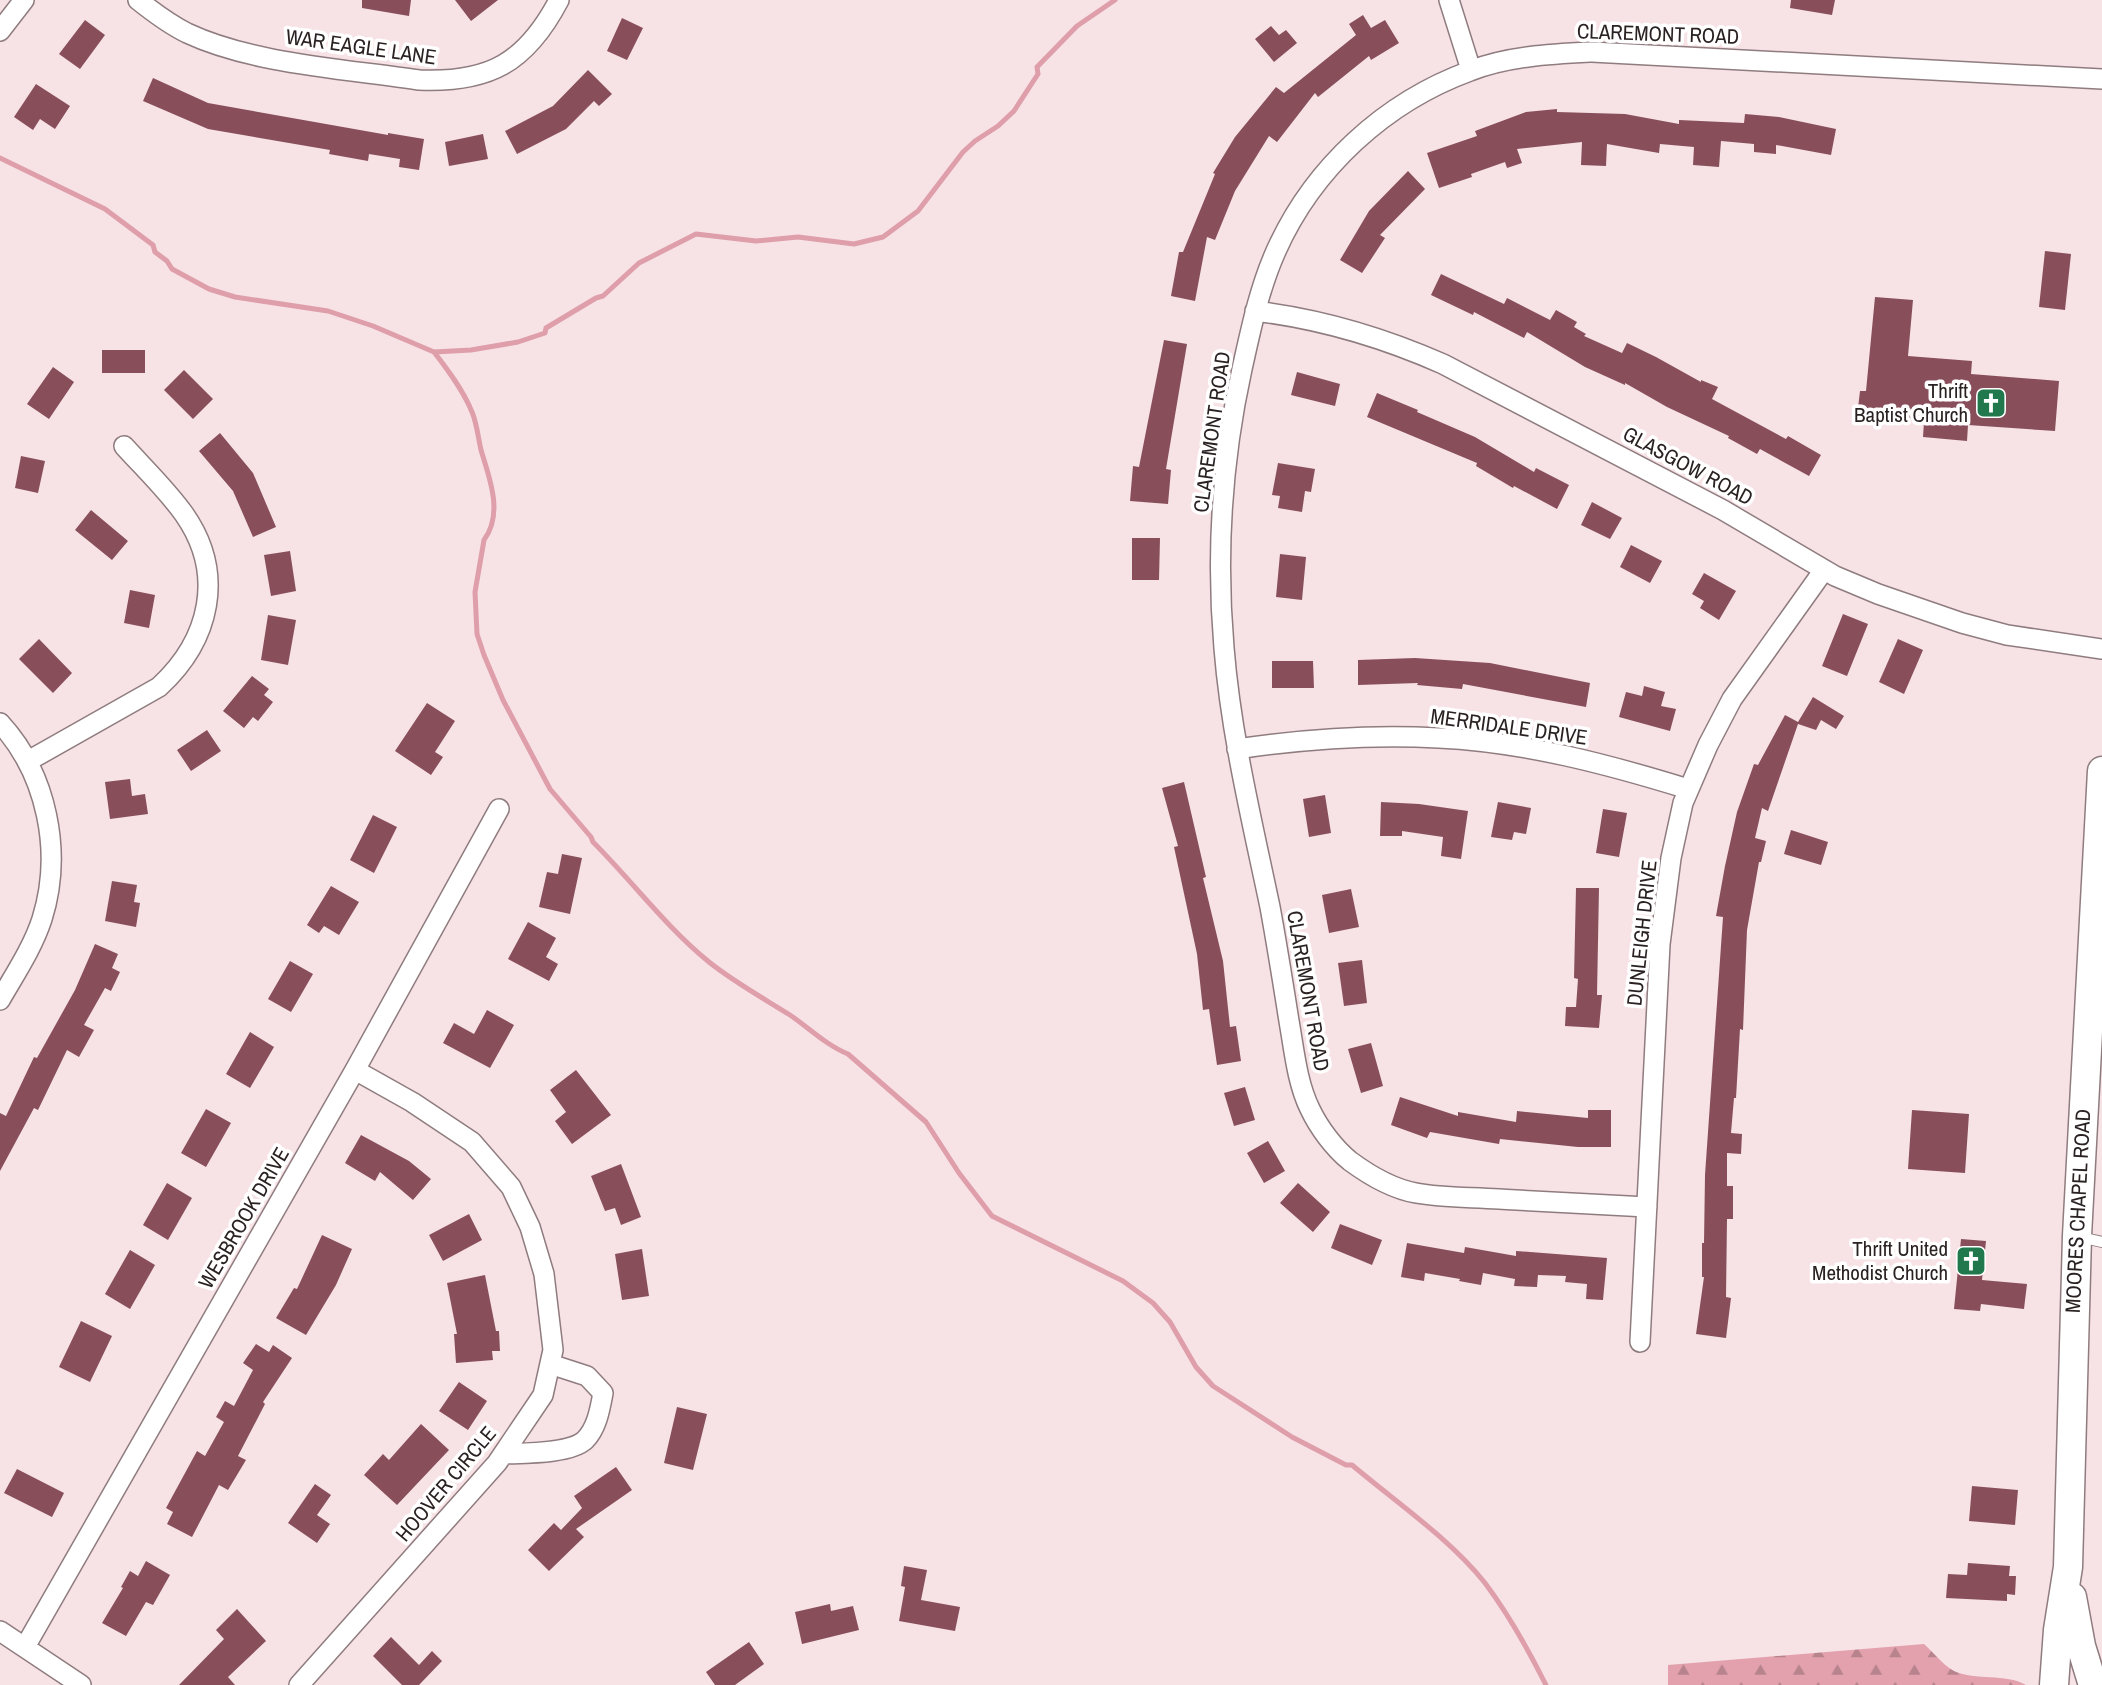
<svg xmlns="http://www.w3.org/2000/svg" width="2102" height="1685" font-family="'Archivo Narrow',sans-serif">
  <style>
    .forest { fill: url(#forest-firs) }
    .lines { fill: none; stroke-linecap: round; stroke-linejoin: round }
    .stream { stroke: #de9eaa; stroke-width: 5 }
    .building { fill: #884f5b }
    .service-casing { stroke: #8f7c7f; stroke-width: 12 }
    .minor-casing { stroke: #8f7c7f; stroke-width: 22 }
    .secondary-casing { stroke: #8f7c7f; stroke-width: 31 }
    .service { stroke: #fff; stroke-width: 10 }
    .minor { stroke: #fff; stroke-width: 19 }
    .secondary { stroke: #fff; stroke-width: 28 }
    .labels { text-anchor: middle; stroke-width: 7; stroke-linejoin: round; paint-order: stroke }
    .street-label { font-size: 21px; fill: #292122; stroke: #fff }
    .poi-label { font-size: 21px; fill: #292122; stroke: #fff; text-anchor: end }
  </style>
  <defs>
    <pattern id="forest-firs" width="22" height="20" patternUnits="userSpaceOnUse" patternTransform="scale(1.75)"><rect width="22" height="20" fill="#e2a1ad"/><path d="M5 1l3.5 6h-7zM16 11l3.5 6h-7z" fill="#b7838c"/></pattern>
  </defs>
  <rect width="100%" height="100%" fill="#f7e2e5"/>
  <path class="forest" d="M1924,1644C1933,1652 1943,1665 1954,1671C1976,1681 2005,1673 2026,1685H1668V1665Z"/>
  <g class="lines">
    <path class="stream" d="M0,158L105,209L153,245L155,252L167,261L172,269L209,289L235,297L328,311L373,326L434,352L471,350L518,342L545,333L546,328L596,298L603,296L639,263L696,234L756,241L798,237L854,244L883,237L918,211L963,152L975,141L998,126L1014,111L1038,74L1037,67L1077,26L1115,0
      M434,352C448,370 463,390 472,412C477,424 478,437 481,450C489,477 504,513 484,540L475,592L477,634L484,655L503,700L550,789L591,837L593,842C632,881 666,927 709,962C734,982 763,998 790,1015C809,1028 826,1045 848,1054L926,1122L959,1173L992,1216L1123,1281L1153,1303L1170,1322L1196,1367L1213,1386L1292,1437L1346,1465H1352C1396,1502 1450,1539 1485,1583C1509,1615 1528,1649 1546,1685"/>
  </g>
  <path class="building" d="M362,0H411L409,16L362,8Z
    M455,0H498L471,21Z
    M1791,0H1835L1832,15L1790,8Z
    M1363,15L1371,28L1385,20L1399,43L1371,60L1369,56L1318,97L1315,93L1277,142L1269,136L1235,191L1215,240L1207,237L1195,301L1171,296L1179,252H1183L1215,174L1213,173L1235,137L1276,87L1284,93L1356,35L1349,24Z
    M622,18L643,28L627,60L607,51Z
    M85,20L105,35L80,69L59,54Z
    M1271,26L1279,35L1286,30L1297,43L1274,62L1255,39Z
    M588,70L612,94L599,106L594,101L566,129L517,154L505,131L553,106Z
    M153,78L208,103L388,135V133L424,139L419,170L399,167L400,159L369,154L368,161L329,154L330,150L208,129L143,101Z
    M36,84L70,106L55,129L40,119L33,130L14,117Z
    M1557,109V112L1625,114L1679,124V120L1744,123L1745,114L1779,117L1836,129L1831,155L1776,145V154L1754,152V144L1721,141L1719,167L1693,165L1694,147L1660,144L1659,153L1607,144L1606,166L1581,165L1582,142L1517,149L1522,163L1507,168L1505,162L1471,174L1472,177L1439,188L1427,153L1477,136L1475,131L1526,112Z
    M483,134L488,159L449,166L445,142Z
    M1408,171L1425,189L1380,235L1385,238L1362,273L1340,260L1369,211Z
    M2045,251L2071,254L2065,310L2039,307Z
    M1441,274L1504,304L1507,298L1550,320L1556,310L1577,322L1574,327L1586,334L1584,336L1622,353L1627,343L1656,357L1701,382V380L1718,387L1712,399L1786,439L1788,436L1821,455L1809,476L1760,449L1757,454L1728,438L1729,436L1667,407L1625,383V385L1585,367L1527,332L1524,338L1474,312L1473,315L1431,295Z
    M1875,297L1913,300L1908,356L1972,361L1971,374L2059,381L2055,431L1968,425L1967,441L1923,437L1924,422L1857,417L1860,391H1866Z
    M1164,340L1187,344L1166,469L1171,470L1168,504L1130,501L1133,466L1139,467Z
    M102,350H145V373H102Z
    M53,367L74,382L49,419L27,404Z
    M184,370L213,399L193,419L164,390Z
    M1297,372L1340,384L1335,406L1291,395Z
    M1377,393L1418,410L1417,412L1475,437L1534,472L1536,468L1569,485L1557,509L1514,486L1513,488L1476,466L1477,463L1367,417Z
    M220,433L253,473L276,527L253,537L233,491L199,451Z
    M21,456L45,461L38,493L15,488Z
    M1278,463L1315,469L1311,492L1305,491L1302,512L1278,508L1280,496L1272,495Z
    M1592,502L1622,518L1610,539L1581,525Z
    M91,510L128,541L112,560L75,530Z
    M1132,538H1160L1159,580H1132Z
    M1631,545L1662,561L1650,583L1620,567Z
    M290,551L296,591L271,596L264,555Z
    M1280,554L1306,557L1302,600L1276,597Z
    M1704,573L1736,591L1719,620L1700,608L1704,601L1692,594Z
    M130,590L155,595L149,628L124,623Z
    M1843,614L1868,624L1847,676L1822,666Z
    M268,615L296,620L288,665L261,660Z
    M39,639L72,673L53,693L19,659Z
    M1898,639L1923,650L1904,694L1879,682Z
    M1415,658L1490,663L1590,683L1586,707L1463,684L1462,689L1417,685L1418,683L1358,685V660Z
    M1272,661H1313L1314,688H1272Z
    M252,676L269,689L264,695L273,702L258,721L253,717L244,728L223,711Z
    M1644,686L1665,692L1661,706L1676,709L1670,731L1619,717L1626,692L1642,696Z
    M1813,697L1844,716L1836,729L1821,720L1816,730L1798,724L1768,811L1762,808L1755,838L1766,841L1761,862H1759L1747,930L1743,1030L1740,1029L1736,1098H1734L1731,1133L1742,1134L1741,1154L1727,1153V1186H1733V1219H1727L1726,1297L1731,1298L1726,1338L1696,1334L1704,1277H1702V1243H1704L1705,1175L1723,917L1716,916L1725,866L1737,812L1754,764L1758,765L1785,715L1798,722Z
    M427,703L455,721L435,752L443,757L431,775L395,751Z
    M207,730L221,751L191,771L177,750Z
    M130,779L132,796L145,794L148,814L110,819L105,782Z
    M1184,782L1206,877L1203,878L1223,961L1230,1027L1236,1026L1241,1061L1217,1065L1209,1009L1203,1010L1197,954L1174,847L1178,846L1162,788Z
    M1325,795L1331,833L1309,837L1303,799Z
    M1381,802L1419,804L1468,811L1461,859L1441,856L1443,837L1402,831V836H1380Z
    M1498,802L1531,808L1526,834L1514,832L1512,840L1491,837Z
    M1603,809L1627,813L1619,857L1596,853Z
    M373,815L397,827L374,873L350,860Z
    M1791,830L1828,842L1821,865L1784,854Z
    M562,854L582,858L570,914L539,907L547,872L558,874Z
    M112,881L137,885L134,902L140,903L136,927L105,921Z
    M331,886L359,902L339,935L324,926L319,933L307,925Z
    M1576,888H1599L1597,995H1602L1599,1028L1565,1026L1566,1007H1576L1578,979L1574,978Z
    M1351,889L1359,927L1329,933L1322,895Z
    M528,922L556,938L546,957L558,964L549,981L508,959Z
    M95,944L118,954L112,968L120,972L111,991L105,988L84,1025L94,1030L79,1057L67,1050L38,1110L34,1108L0,1171V1113L6,1116L34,1057L37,1058L75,990Z
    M1362,960L1367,1003L1344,1006L1338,963Z
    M290,961L313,974L291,1012L268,999Z
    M487,1010L514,1025L490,1068L443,1043L454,1023L474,1034Z
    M250,1032L274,1047L250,1088L226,1074Z
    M1371,1043L1383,1086L1361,1093L1348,1049Z
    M576,1070L611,1115L572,1144L555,1121L566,1112L550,1090Z
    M1245,1087L1255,1120L1234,1126L1224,1093Z
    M1400,1097L1458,1116V1112L1516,1122L1517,1111L1588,1118V1110H1611V1147H1578L1500,1139L1499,1144L1430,1132L1427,1138L1391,1125Z
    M206,1109L231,1123L206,1167L181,1153Z
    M1912,1110L1969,1114L1965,1173L1908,1169Z
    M361,1135L409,1161L431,1179L413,1200L380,1172L375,1181L345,1163Z
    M1268,1141L1285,1171L1264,1183L1247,1153Z
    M621,1164L641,1217L621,1225L615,1208L605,1211L591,1176Z
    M167,1183L192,1198L168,1240L143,1225Z
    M1298,1183L1330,1212L1313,1232L1280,1203Z
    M469,1214L482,1240L443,1261L429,1235Z
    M1340,1224L1382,1240L1372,1265L1331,1248Z
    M322,1235L352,1249L336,1285L306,1335L276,1318L294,1288L297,1289Z
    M1961,1239L1986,1241L1982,1280L2027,1284L2024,1309L1981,1304L1980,1311L1954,1309Z
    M1407,1243L1464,1253L1465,1247L1516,1256V1251L1607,1258L1603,1300L1586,1299L1587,1284L1565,1282L1566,1276L1538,1275L1537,1287L1514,1286L1515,1279L1483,1273L1481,1285L1459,1281L1460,1279L1425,1273L1424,1281L1401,1277Z
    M642,1249L649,1296L622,1300L615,1254Z
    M130,1250L155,1265L130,1309L105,1294Z
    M485,1275L496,1331H499L500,1351H492L493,1360L456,1363L454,1334H457L447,1283Z
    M81,1321L112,1336L90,1382L59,1367Z
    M256,1344L269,1352L273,1345L292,1358L263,1402L265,1404L238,1456L246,1460L228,1490L219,1485L192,1537L167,1524L173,1512L166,1508L197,1451L205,1456L224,1422L216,1417L225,1401L234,1406L253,1370L243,1363Z
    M459,1382L487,1401L468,1430L439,1411Z
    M677,1407L707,1414L693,1470L664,1463Z
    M421,1424L449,1450L397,1505L364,1475L383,1454L389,1460Z
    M616,1467L632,1490L576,1529L584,1537L549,1571L528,1550L554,1523L561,1530L582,1508L574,1496Z
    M17,1469L64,1493L52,1517L4,1493Z
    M315,1484L331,1495L317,1515L330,1524L317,1543L288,1523Z
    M1972,1486L2018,1490L2015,1525L1969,1521Z
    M146,1561L170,1575L153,1605L146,1602L126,1636L102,1623L123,1588L121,1587L130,1571L138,1576Z
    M1968,1563L2010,1566L2009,1576H2016L2015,1595L2007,1594V1601L1946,1598L1948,1574L1967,1575Z
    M904,1566L927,1570L921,1600L960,1607L955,1631L899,1621L905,1587L901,1586Z
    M830,1604L831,1611L853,1606L859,1630L802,1644L795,1612Z
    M237,1609L266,1641L228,1677L235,1685H179L224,1639L216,1630Z
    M391,1637L419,1665L432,1651L442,1661L419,1685H402L373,1656Z
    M749,1642L764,1664L735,1685H715L706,1672Z"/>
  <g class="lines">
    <g class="service-casing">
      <path id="service" d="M2080,1237L2102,1242"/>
    </g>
    <g class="minor-casing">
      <path id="minor" d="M138,0C153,12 169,24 187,33C253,64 346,69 419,80C489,83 526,63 559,0
        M1449,0L1471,70
        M0,31L24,0
        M1255,311C1321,319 1382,337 1443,364L1723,510L1835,576L1878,594L1962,623L2007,635L2102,649
        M0,723C47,774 63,852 42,919C33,947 15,974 0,1000
        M1237,749C1304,739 1371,734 1439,738C1524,742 1607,764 1688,789
        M28,761L159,687C210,640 226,574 184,514C167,490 144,468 124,446
        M1647,1207C1597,1204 1548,1202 1499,1199C1471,1197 1443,1198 1416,1193C1393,1189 1369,1175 1350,1161C1334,1148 1319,1128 1310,1109C1297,1083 1294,1049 1289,1021C1283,983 1277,945 1270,907C1252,821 1231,735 1224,648C1216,556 1222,460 1242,369C1251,329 1259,289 1276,251C1313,168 1385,102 1470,71C1508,56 1552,54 1592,52L2102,79
        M1640,1342L1660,944L1671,858L1683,803L1708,745L1732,699L1824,570
        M503,1454C523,1453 570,1454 585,1440C597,1428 600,1409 603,1393L587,1376L550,1364
        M0,1631L81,1685
        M25,1647L355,1070L499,809
        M299,1685L497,1463L543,1395L553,1350L544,1274L530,1227L511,1187L472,1142L412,1102L355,1070"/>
    </g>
    <g class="secondary-casing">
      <path id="secondary" d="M2072,1597L2081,1646L2093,1685
        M2054,1685L2058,1630L2068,1567L2077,1236L2102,771"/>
    </g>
    <use href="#service" class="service"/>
    <use href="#minor" class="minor"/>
    <use href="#secondary" class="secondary"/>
  </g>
  <defs>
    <g id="church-square" transform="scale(1.575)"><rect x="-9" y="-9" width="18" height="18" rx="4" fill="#21784c" stroke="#fff"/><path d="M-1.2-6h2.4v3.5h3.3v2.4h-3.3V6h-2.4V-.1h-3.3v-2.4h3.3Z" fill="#fff"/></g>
  </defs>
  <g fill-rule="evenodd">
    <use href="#church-square" x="1991" y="403"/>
    <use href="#church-square" x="1971" y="1261"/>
  </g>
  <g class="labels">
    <g class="street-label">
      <text transform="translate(1658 34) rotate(2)" y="7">CLAREMONT ROAD</text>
      <text transform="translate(361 47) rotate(8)" y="7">WAR EAGLE LANE</text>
      <text transform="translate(1212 432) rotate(-82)" y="7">CLAREMONT ROAD</text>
      <text transform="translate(1688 466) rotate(28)" y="7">GLASGOW ROAD</text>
      <text transform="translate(1509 727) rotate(8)" y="7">MERRIDALE DRIVE</text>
      <text transform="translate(1642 933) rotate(-84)" y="7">DUNLEIGH DRIVE</text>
      <text transform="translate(1308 991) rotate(80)" y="7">CLAREMONT ROAD</text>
      <text transform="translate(2078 1211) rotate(-87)" y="7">MOORES CHAPEL ROAD</text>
      <text transform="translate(244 1218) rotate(-60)" y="7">WESBROOK DRIVE</text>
      <text transform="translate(446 1484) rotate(-50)" y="7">HOOVER CIRCLE</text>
    </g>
    <g class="poi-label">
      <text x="1968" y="398">Thrift<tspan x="1968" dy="24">Baptist Church</tspan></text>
      <text x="1948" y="1256">Thrift United<tspan x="1948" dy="24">Methodist Church</tspan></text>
    </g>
  </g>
</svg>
